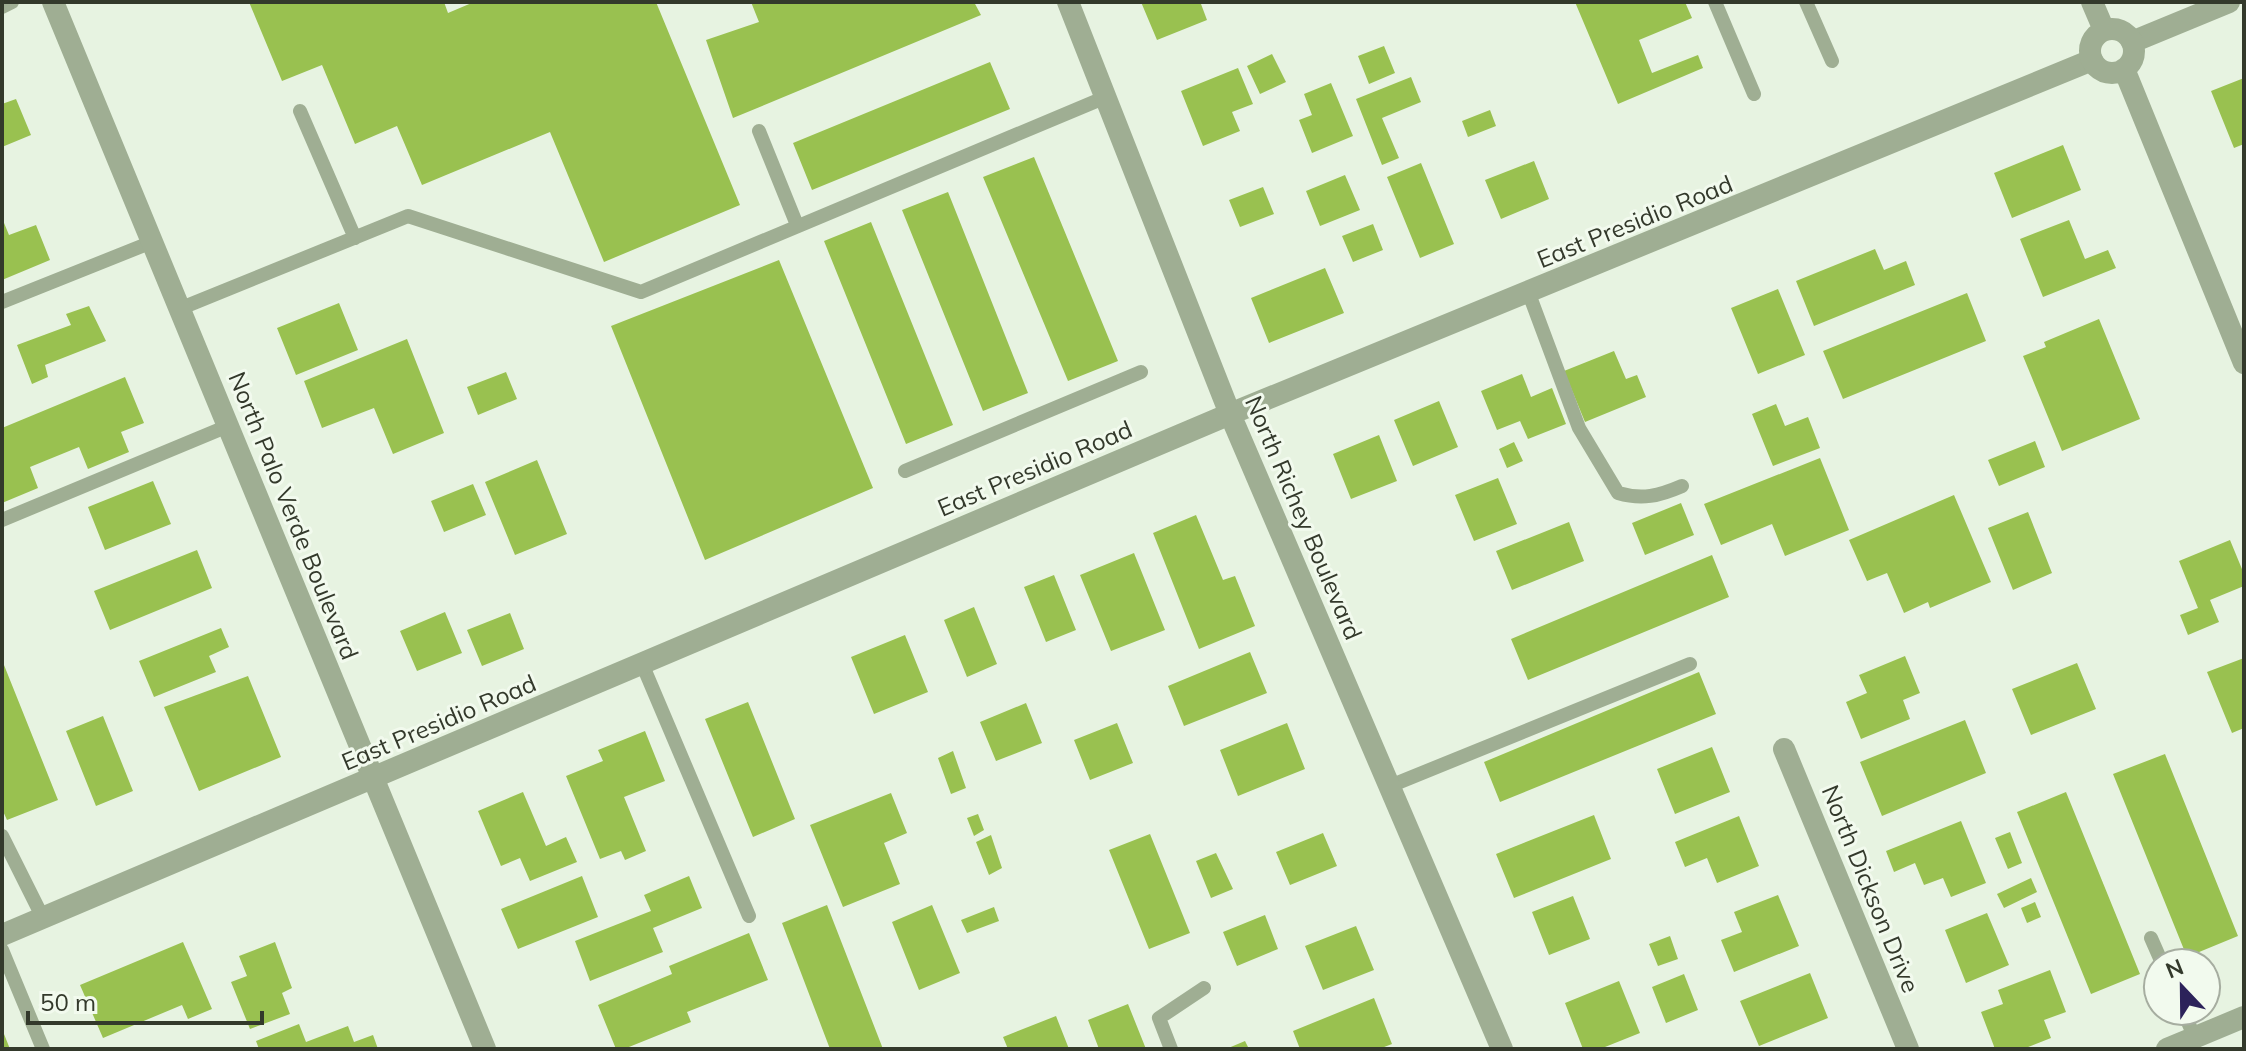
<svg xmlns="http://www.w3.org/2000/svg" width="2246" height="1051" font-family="Mulish,sans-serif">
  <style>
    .building { fill: #99c150 }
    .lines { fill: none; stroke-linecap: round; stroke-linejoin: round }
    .service { stroke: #9fae93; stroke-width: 14 }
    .minor { stroke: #9fae93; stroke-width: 22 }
    .tertiary { stroke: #9fae93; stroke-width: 22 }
    .labels { text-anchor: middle; stroke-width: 6; stroke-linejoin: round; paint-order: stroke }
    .street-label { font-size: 24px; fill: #33392b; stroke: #f2faee }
  </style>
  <rect width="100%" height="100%" fill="#e7f3e1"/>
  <path class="building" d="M249,2H444L448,13L474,2H656L740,205L604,262L550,132L422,185L397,126L355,144L322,65L282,81Z
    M751,2H974L981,15L733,118L706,40L759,22Z
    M1141,2H1206L1201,4L1207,20L1157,40Z
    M1575,2H1685L1692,18L1639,40L1652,73L1698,55L1703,68L1618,104Z
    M1384,46L1395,73L1369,84L1358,56Z
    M1272,54L1286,82L1260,94L1247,66Z
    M990,62L1010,109L812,190L793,143Z
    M1238,68L1253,104L1232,112L1240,131L1203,146L1181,91Z
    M1411,77L1421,102L1382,118L1399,158L1382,165L1356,99Z
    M2244,78V144L2234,148L2211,91Z
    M1331,83L1353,136L1312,153L1299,120L1312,115L1304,94Z
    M16,99L31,135L2,147V104Z
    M1490,110L1496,126L1468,137L1462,121Z
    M2063,145L2081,190L2012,218L1994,173Z
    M1034,157L1118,361L1068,381L983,177Z
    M1534,161L1549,199L1501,219L1485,180Z
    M1421,163L1454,244L1420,258L1387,177Z
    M1345,175L1360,210L1320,226L1306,191Z
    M1263,187L1274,214L1240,227L1229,200Z
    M948,192L1028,393L983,411L902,210Z
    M2,218L9,235L36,225L50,260L2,280Z
    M2069,220L2085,259L2108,250L2116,268L2043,297L2020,239Z
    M871,222L953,425L906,444L824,241Z
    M1373,224L1383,250L1353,262L1342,236Z
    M1875,249L1884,270L1906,261L1915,285L1814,326L1796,281Z
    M779,260L873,488L705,560L611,326Z
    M1325,268L1344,313L1269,343L1251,298Z
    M1778,289L1805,355L1758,374L1731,308Z
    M1967,293L1986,341L1843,399L1823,351Z
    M339,303L358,350L296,375L277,328Z
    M89,306L106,341L45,365L48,377L32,384L17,345L71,325L66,314Z
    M2099,319L2140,419L2062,451L2023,356L2046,347L2044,342Z
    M407,339L444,433L393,454L374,408L322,428L304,381Z
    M1614,351L1626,379L1637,375L1646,397L1585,422L1564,371Z
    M506,372L517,399L478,415L467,387Z
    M1522,374L1531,397L1552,388L1566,424L1528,439L1520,421L1497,430L1481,391Z
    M125,377L144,423L121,432L129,452L88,469L79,447L30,467L38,488L2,503V428Z
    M1439,401L1458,447L1413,466L1394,420Z
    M1776,404L1785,426L1808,417L1820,448L1773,466L1752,414Z
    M1379,435L1397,481L1351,499L1333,454Z
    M2035,441L2045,467L1999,486L1988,460Z
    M1514,442L1523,461L1507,468L1499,449Z
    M1820,458L1849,530L1785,556L1772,524L1721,545L1704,504Z
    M537,460L567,534L515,555L485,482Z
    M1498,478L1517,524L1474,541L1455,495Z
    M153,481L171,524L105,550L88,507Z
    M473,484L486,515L444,532L431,501Z
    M1954,495L1991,582L1930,608L1928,602L1904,613L1887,573L1867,581L1849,540Z
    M1681,503L1694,535L1645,555L1632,523Z
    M2028,512L2052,573L2013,590L1988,528Z
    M1196,515L1223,580L1235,576L1255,626L1199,649L1153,533Z
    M1569,522L1584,561L1512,590L1496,551Z
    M2230,540L2244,574V586L2210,600L2219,622L2188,635L2180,615L2198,608L2179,561Z
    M197,550L212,588L110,630L94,591Z
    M1134,553L1165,630L1111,651L1080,575Z
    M1712,555L1729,597L1528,680L1511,639Z
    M1054,575L1076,630L1046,642L1024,587Z
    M974,607L997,664L967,677L944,620Z
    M445,612L462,653L417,671L400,631Z
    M510,613L524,649L482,666L467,630Z
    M221,628L229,647L209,656L216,672L154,697L139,661Z
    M905,635L928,692L874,714L851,657Z
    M1250,652L1267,693L1184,726L1168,686Z
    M1905,656L1920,693L1903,700L1910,719L1861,739L1846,702L1867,693L1859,675Z
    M2244,658V728L2232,733L2207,672Z
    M2,660L58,800L7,820L2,809Z
    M2077,663L2096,709L2031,735L2012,689Z
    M1699,672L1716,714L1500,802L1484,762Z
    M248,676L281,757L199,791L164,707Z
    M748,702L795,819L753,837L705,719Z
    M1026,703L1042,743L996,761L980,722Z
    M103,716L133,791L96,806L66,731Z
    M1965,720L1986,773L1882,816L1860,762Z
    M1117,723L1133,763L1090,780L1074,740Z
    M1287,723L1305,769L1238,796L1220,750Z
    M645,731L665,781L624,797L646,851L625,860L621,851L600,859L566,776L603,761L598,750Z
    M1712,747L1730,792L1675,814L1657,769Z
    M953,751L966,788L951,794L938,758Z
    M2165,754L2238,936L2187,957L2113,774Z
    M523,792L546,846L566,837L577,862L530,881L520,858L501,866L478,811Z
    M2066,792L2140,974L2091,994L2017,812Z
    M891,793L907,833L884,843L900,884L843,907L810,825Z
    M978,814L984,830L974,836L967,818Z
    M1594,815L1611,859L1514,898L1496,854Z
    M1739,816L1759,866L1717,883L1707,858L1685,867L1675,842Z
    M1961,821L1986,883L1951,897L1943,878L1924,885L1915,863L1894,872L1886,851Z
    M2010,832L2022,863L2008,869L1995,838Z
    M1323,833L1337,866L1290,885L1276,852Z
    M1150,834L1190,933L1149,949L1109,850Z
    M991,835L1002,868L989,875L976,842Z
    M1216,853L1233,889L1211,898L1196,861Z
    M582,876L598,917L518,949L501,909Z
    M689,876L702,908L653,928L663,952L590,981L575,941L651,911L644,895Z
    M2031,878L2037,892L2004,908L1997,894Z
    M1778,895L1799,946L1734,972L1721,940L1742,932L1734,912Z
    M1573,896L1590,939L1549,955L1532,912Z
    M2035,902L2041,917L2027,923L2021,908Z
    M827,905L883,1049H830L782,923Z
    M932,905L960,973L919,990L892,922Z
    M994,907L999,921L967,933L961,920Z
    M1987,913L2009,965L1966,983L1945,930Z
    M1265,915L1278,949L1237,966L1223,932Z
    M1356,926L1374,970L1323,990L1305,946Z
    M749,933L768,980L687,1012L691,1022L624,1049H616L598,1005L672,974L669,966Z
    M1670,936L1678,959L1658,966L1649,944Z
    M183,942L212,1009L188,1019L182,1005L103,1038L80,985Z
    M275,942L292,988L282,993L290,1014L250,1029L231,982L247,976L239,956Z
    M2050,970L2066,1012L2044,1020L2051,1038L2023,1049H1995L1981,1012L2003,1004L1998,990Z
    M1810,973L1828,1018L1759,1046L1740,1001Z
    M1684,974L1698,1010L1666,1023L1652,987Z
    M1619,981L1640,1033L1600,1049H1583L1565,1003Z
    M1374,998L1392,1044L1379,1049H1300L1293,1031Z
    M1128,1004L1146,1049H1099L1088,1020Z
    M1056,1016L1069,1049H1008L1003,1037Z
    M299,1024L306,1042L348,1026L354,1042L373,1035L378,1049H259L256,1041Z
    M2,1029L10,1049H2Z
    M1245,1041L1249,1049H1226Z"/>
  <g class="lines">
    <path class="service" d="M1715,2L1754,94
      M1806,2L1832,61
      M2,7L12,2
      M300,111L355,238
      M759,131L797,225
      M1529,294L1579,428L1618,493C1642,500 1659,496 1682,486
      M2,302L152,242
      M179,309L408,216L641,292L1106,97
      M905,471L1141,372
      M2,520L228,426
      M643,666L749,916
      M1390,786L1690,664
      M2,836L43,918
      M2151,938L2162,963
      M2,950L43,1049
      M2183,1011L2195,1038
      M1171,1049L1159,1018L1204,988"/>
    <path class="minor" d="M53,2L485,1049
      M1068,2L1230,414L1502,1049
      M2132,42L2229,2
      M1784,749L1908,1049
      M2,935L1230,414L2092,60
      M2167,1049L2244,1017"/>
    <path class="tertiary" d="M2092,2L2104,30
      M2090 51a22 22 0 1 1 44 0a22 22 0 1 1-44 0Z
      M2124,69L2244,363"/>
  </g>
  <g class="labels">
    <g class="street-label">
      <text transform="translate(1635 222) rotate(-22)" y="8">East Presidio Road</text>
      <text transform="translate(1035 469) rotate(-23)" y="8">East Presidio Road</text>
      <text transform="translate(293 516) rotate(68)" y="8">North Palo Verde Boulevard</text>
      <text transform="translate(1303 518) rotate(67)" y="8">North Richey Boulevard</text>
      <text transform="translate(439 723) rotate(-23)" y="8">East Presidio Road</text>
      <text transform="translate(1870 889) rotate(68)" y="8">North Dickson Drive</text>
    </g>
  </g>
  <rect width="2246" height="1051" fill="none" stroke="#33392b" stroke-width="8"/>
  <g transform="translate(2182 987) rotate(338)"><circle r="38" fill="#f2faee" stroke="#a6ada0" stroke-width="2"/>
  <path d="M0-6L14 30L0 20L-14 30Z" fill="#2c225a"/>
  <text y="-12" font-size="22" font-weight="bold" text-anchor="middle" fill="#33392b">N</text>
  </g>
  <path d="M28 1011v12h234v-12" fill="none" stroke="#33392b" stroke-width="4"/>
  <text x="40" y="1011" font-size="24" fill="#33392b" stroke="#f2faee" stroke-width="6" paint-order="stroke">50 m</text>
</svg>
